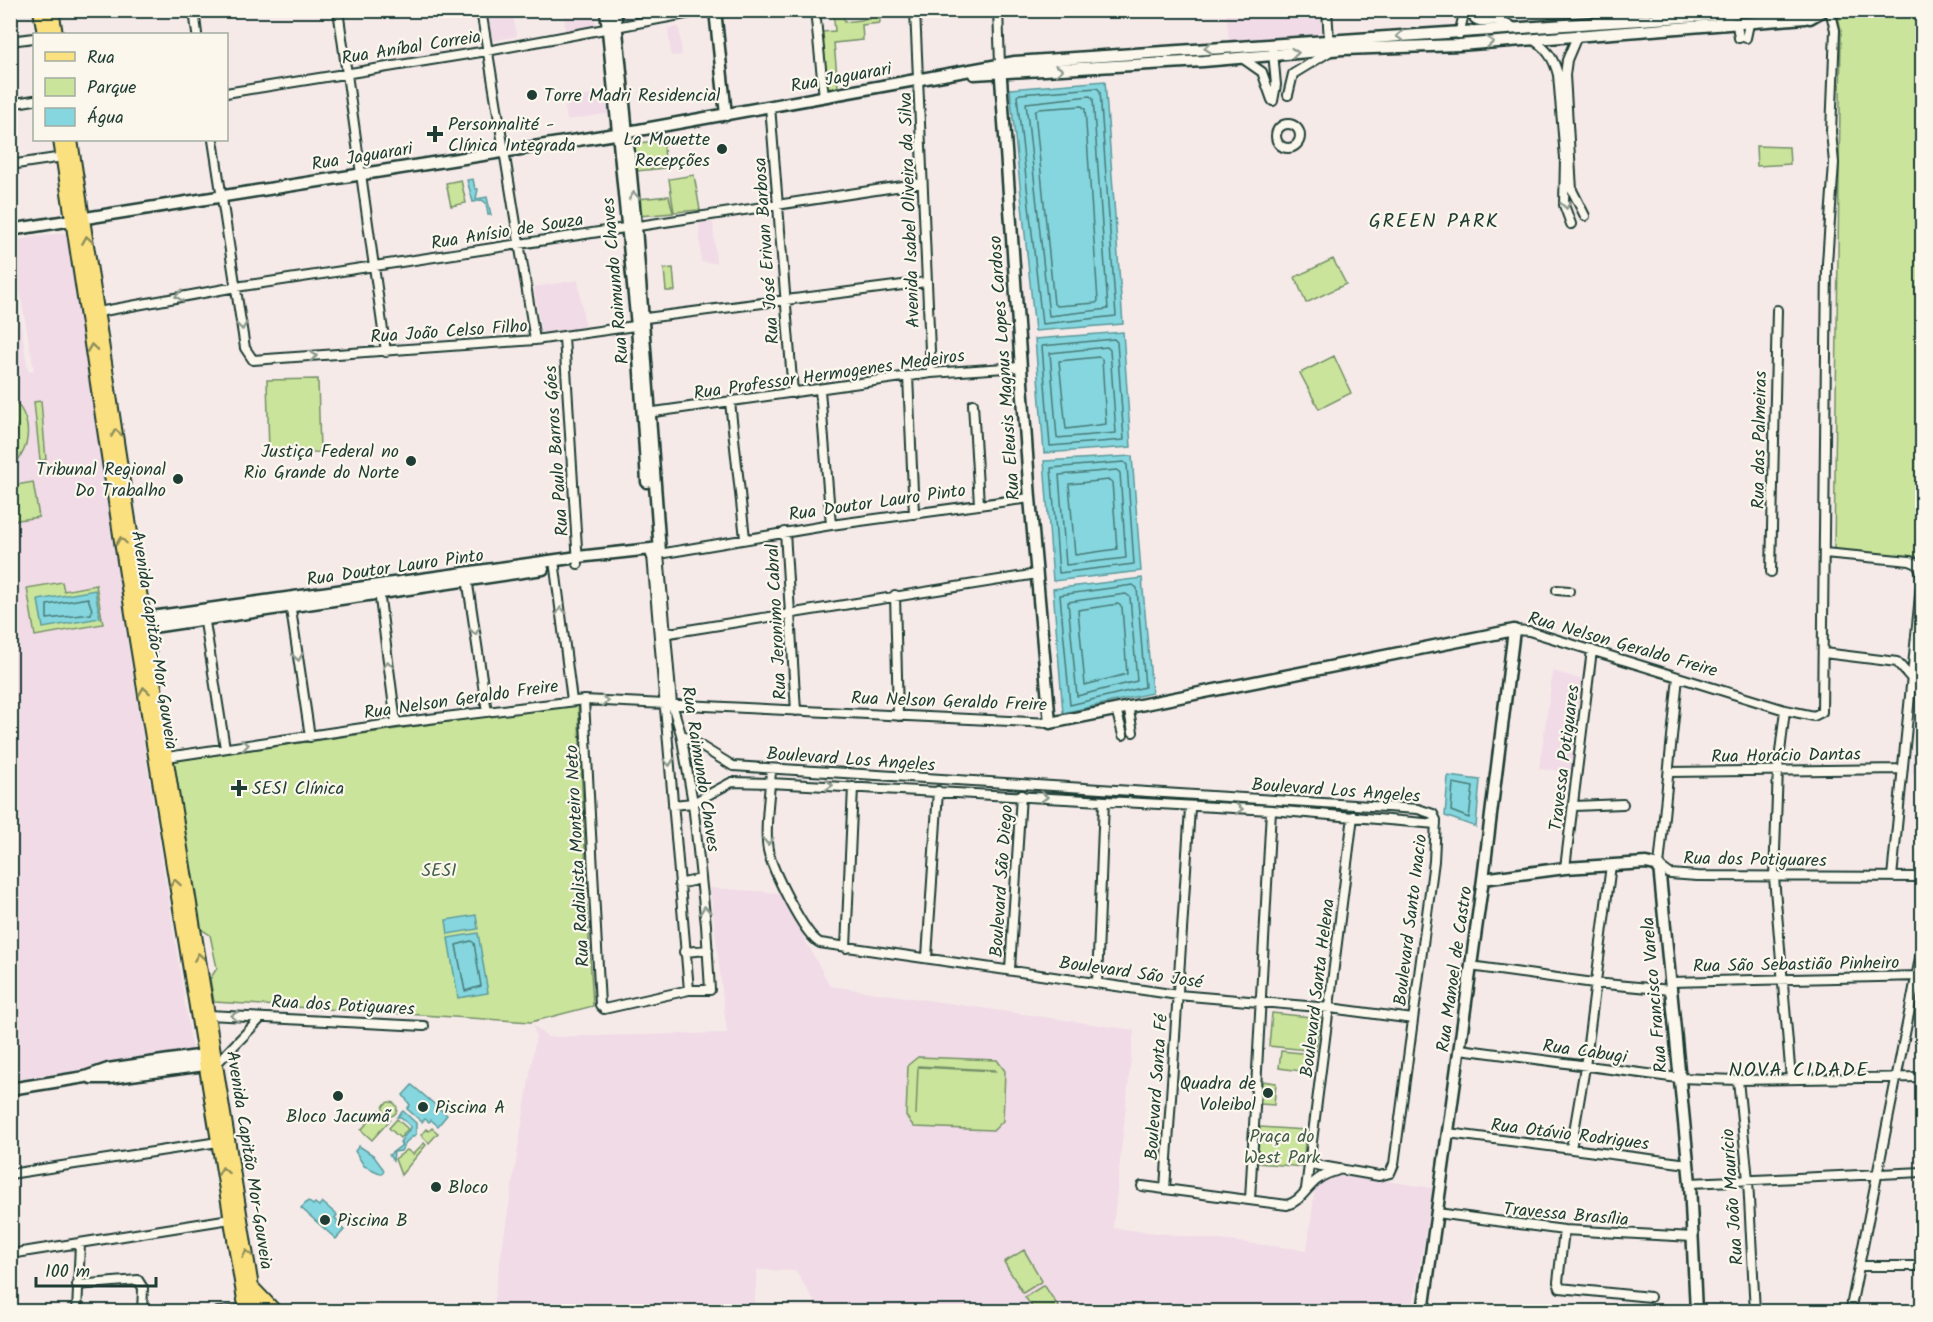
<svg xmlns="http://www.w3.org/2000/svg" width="1933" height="1322" font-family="Kalam,sans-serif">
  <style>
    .built { fill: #f0dbe6 }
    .green { fill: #cae49b; stroke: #749068; stroke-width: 1.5; fill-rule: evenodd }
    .water { fill: #85d6de; stroke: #5c999a; stroke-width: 1.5 }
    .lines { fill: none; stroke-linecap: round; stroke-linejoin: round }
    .shore { stroke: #487a78; stroke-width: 1.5 }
    .street-casing { stroke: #1f3d34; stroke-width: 12 }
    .secondary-casing { stroke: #1f3d34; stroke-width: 15 }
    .primary-casing { stroke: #1f3d34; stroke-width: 16 }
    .street { stroke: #fbf7ec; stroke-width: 8 }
    .secondary { stroke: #fbf7ec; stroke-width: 10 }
    .primary { stroke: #fbe080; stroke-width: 12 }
    .oneway { stroke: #8d9a90 }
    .oneway2 { stroke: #8d8e5a }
    .poi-dot { fill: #1f3d34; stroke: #fbf7ec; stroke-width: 2 }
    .labels { text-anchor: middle; stroke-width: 4.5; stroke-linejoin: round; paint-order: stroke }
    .street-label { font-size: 18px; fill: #1f3d34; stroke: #fbf7ec }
    .poi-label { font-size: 18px; fill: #1f3d34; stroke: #fbf7ec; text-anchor: start }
    .park-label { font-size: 18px; fill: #415e49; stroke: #fbf7ec }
    .neighbourhood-label { font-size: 20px; letter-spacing: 1.5px; fill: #1f3d34; stroke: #fbf7ec }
  </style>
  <rect width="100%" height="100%" fill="#f6eae9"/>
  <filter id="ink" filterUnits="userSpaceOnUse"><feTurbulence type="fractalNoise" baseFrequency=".0167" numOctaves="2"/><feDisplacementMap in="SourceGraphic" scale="12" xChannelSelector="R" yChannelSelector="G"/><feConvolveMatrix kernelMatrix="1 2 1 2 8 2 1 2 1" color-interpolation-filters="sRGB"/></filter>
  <g filter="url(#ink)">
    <path class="built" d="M667,10L623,18L622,11V10Z
      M484,11H512L517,36L489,42Z
      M564,11H595L596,27L565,31Z
      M1226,11H1319L1323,36L1229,43Z
      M679,27L682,55L671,56L668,28Z
      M609,92L612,113L567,120L564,99Z
      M713,222L716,263L701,262L699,223Z
      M68,232L126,632L193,1054L11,1080L10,258L28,371L34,370L11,241Z
      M578,280L585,327L541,333L534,287Z
      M1553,671L1583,680L1573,772L1539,769Z
      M1914,745L1922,746V774H1912Z
      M710,888L780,893L830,986L1134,1030L1113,1228L1307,1250L1315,1189L1321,1179L1333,1175H1345L1433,1188L1412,1311H820L796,1271L757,1270L754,1311L492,1312L536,1036L533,1025L548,1037L727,1033Z"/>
    <path class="green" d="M816,11H820L822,32L835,31L833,11H843L844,22L870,19V11H879L880,23L862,25L863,40L834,43L838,87L826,89Z
      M1837,11H1922V557L1834,550L1841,31Z
      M664,141L665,168L637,171L634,143Z
      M1756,146L1789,147L1790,164L1757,166Z
      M694,175L700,210L674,212L669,179Z
      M461,180L466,203L451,206L446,183Z
      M669,196L673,213L639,216L638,199Z
      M1333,259L1346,284L1306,303L1295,277Z
      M673,268L675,291H666L664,269Z
      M1334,356L1351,393L1319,409L1300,373Z
      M318,379L320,452L269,453L267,380Z
      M10,396C33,417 33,446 12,467L13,478H11V454L16,444L17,431L11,410Z
      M41,401L46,460H40L34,402Z
      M33,482L39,517L11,521V486Z
      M62,582L64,591L96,585L103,624L35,636L27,588Z
      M578,703L587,891L583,902L587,904L593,1006L531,1022L214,1002L210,979L217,968L210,935L201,929L173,761Z
      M1272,1013L1320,1018L1316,1051L1269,1046Z
      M1281,1051L1311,1054L1309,1072L1279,1068Z
      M918,1057L997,1060L1005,1071L1003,1121L994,1130L914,1127L906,1116L908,1065ZM918,1066L994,1070L995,1071L918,1067L916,1115Z
      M1262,1081L1276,1083L1274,1105L1260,1104Z
      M383 1109a7 7 0 1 1 14 0a7 7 0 1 1-14 0Z
      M379,1110L390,1120L372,1140L361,1130Z
      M397,1119L408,1129L400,1138L389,1128Z
      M1260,1127L1306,1130L1303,1167L1257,1163Z
      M432,1128L438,1133L429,1143L421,1135L426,1129L429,1131Z
      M424,1143L426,1145L401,1175L395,1159L407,1150L413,1154Z
      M1024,1250L1042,1281L1023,1293L1004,1262Z
      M1044,1285L1060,1309L1035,1311L1025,1297Z"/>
    <path class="water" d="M1105,81L1123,324L1035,331L1010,89Z
      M473,179L475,189H478L476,199L487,197L491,215H488L486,203L482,200L473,202L467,180Z
      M1123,332L1131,447L1044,453L1035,339Z
      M1132,456L1141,571L1053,581L1044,461Z
      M1142,578L1152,693L1063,713L1053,589Z
      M95,590L100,618L43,628L38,600Z
      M1448,776L1480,780L1476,827L1445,816Z
      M476,915L478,929L448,934L446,920Z
      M478,933L488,993L458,998L448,938Z
      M412,1085L447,1115L438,1126L431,1120L429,1122L425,1119L422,1122L407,1109L410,1105L403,1095Z
      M403,1111L416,1123V1134L406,1142L401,1151L394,1152L393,1161L389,1155L402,1145L400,1142L411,1127L401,1117H397Z
      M359,1146L373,1155L384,1170L382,1174L364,1166L355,1151Z
      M308,1201L313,1205L315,1203L319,1206L322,1202L337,1215L335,1218L338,1221L337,1224L344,1230L336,1239L301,1208Z"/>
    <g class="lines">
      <path class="shore" d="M1097,88L1100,91L1116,316L1042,324L1017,96L1020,94Z
        M1090,96L1093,99L1108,309L1049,316L1026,103Z
        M1082,106L1085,109L1098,301L1096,303L1057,306L1054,304L1035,112L1038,109Z
        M1114,339L1117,342L1124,440L1050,446L1042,346Z
        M1107,347L1110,350L1116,433L1057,438L1050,353Z
        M1099,357L1102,359L1106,424L1066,429L1059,361Z
        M1124,462L1127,465L1134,564L1059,573L1051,468Z
        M1117,470L1120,473L1126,558L1066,565L1059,475Z
        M1109,480L1112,482L1117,549L1075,555L1069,484Z
        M1133,585L1137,588L1145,687L1070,705L1060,595Z
        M1126,594L1130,597L1137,681L1077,696L1068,602Z
        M88,598L92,610L91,614L47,619V605Z
        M1118,604L1122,607L1127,674L1085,685L1078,610Z
        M1453,783L1473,787L1469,818L1451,811Z
        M471,941L474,943L481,986L465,991L456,945Z"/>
      <g class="street-casing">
        <path id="street" d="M194,10L197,34
          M338,10L386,352
          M481,10L535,340
          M815,10L824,97
          M915,10L931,373
          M998,10L1000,64
          M1327,10L1329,40
          M1470,10C1475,27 1486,19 1499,21C1504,22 1509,25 1513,27
          M1737,25L1739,38
          M1459,34L1465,10
          M1578,34L1567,60L1565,75L1572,190L1585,216
          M1746,38L1749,24
          M1532,39C1546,48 1554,58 1558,75L1565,158L1564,205L1571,224
          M10,41L34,38
          M1242,58L1262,72L1272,100
          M226,93L487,51L707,10
          M1288,95L1293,74L1329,52
          M1273,101L1276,85L1273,52
          M10,104L34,100
          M770,106L793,393
          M1276 136a12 12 0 1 1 24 0a12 12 0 1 1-24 0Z
          M213,140L245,348L253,360L535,340L642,325
          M10,165L63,157
          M98,312L236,287L922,183
          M638,319L926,282
          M564,337L578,564
          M908,376L914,514
          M820,390L831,525
          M730,402L745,538
          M973,404L979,504
          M647,413L931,373L1020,367
          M785,532L796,711
          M1824,553L1910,561L1917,564L1922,575L1892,877
          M659,554L831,525L1030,498
          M652,555L689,990
          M554,560L572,701
          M1771,572L1777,310
          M467,578L487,712
          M1557,590L1569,591
          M379,591L396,723
          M895,595L898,716
          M290,603L310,737
          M204,616L225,748
          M1514,630L1529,631L1785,710L1814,716L1822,712L1827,263L1834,163L1831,132L1835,30L1830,10
          M663,634L1037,574
          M1824,653L1897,662L1912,679
          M1678,677L1659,866L1670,874L1697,876L1922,877
          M584,700L600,1005L604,1009L689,990H710L706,925L693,803L681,734L672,704L659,554
          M1128,706L1133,732
          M1116,709L1123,735
          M1785,710L1778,769L1774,877L1791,1079
          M681,734L733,766L1418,809L1433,814L1436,820L1434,861L1394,1164L1390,1173L1379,1176L1310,1164
          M167,757L396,723L584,700L1050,723
          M771,770C770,793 764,828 768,850C772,869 804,935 820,943L1178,995L1330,1008L1413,1019
          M1669,772L1902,769
          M673,805L693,803L732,782L770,783L1271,810L1436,824
          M1574,806L1623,804
          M1565,868L1592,650
          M679,884L701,879
          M846,948L853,787
          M684,952L708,950
          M927,957L938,791
          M1470,966L1594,983L1671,990
          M1010,969L1021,795
          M1670,982L1920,976
          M1097,983L1104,801
          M208,1015L424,1026
          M1460,1049L1678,1078L1738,1080L1922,1077
          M216,1064L261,1018
          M1738,1080L1748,1180L1755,1312
          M1448,1133L1688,1164
          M1571,1149L1585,1067L1611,865
          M10,1174L218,1142
          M1690,1183L1922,1172
          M1142,1186L1287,1205C1307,1199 1307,1178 1336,1171
          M1165,1189L1190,808
          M1306,1189L1353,816
          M1250,1200L1271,810
          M1437,1213L1564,1230L1693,1237
          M1564,1230L1558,1282L1560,1288L1650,1297
          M10,1254L230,1219
          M1860,1266H1922
          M77,1285L138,1280L143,1288L142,1312
          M77,1312L80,1244
          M218,1312L245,1310
          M1850,1312L1922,948"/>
      </g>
      <g class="secondary-casing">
        <path id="secondary" d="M606,10L637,326L647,482
          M615,10L636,227L660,552L657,556L652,555L651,549L658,548
          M715,10L726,115
          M1793,10L1799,15L1810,18L1824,10
          M1000,64L1030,498L1050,723L1514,630L1483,879L1423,1312
          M974,74L1203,61L1343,49L1459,45L1805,18
          M10,230L628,132L1015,62L1729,14L1750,10
          M144,618L578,557L651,549
          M146,628L543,569
          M1483,879L1565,868L1646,863L1659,866L1690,1183L1696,1312
          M91,1078H109L212,1064
          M10,1089L85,1077L108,1069L211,1054"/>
      </g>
      <g class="primary-casing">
        <path id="primary" d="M40,10L44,34
          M52,10L56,34
          M60,140L136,640L246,1312
          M71,140L147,638L256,1312
          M252,1287L276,1312"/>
      </g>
      <use href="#street" class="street"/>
      <use href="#secondary" class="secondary"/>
      <use href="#primary" class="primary"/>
    </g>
    <defs><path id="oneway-chevron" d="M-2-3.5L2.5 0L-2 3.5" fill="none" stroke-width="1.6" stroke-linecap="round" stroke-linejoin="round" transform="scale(1.5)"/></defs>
    <g class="oneway">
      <use href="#oneway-chevron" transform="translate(1400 36) rotate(178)"/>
      <use href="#oneway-chevron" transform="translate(1490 42) rotate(-5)"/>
      <use href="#oneway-chevron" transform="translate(1208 48) rotate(176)"/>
      <use href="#oneway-chevron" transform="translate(1295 53) rotate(-5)"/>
      <use href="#oneway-chevron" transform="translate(1059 70) rotate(-4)"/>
      <use href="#oneway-chevron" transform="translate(634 196) rotate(-95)"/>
      <use href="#oneway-chevron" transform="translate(1566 205) rotate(81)"/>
      <use href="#oneway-chevron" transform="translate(179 296) rotate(171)"/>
      <use href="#oneway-chevron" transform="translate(242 326) rotate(82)"/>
      <use href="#oneway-chevron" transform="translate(313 356) rotate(-4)"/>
      <use href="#oneway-chevron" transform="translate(561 611) rotate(-97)"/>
      <use href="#oneway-chevron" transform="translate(475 631) rotate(81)"/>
      <use href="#oneway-chevron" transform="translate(298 657) rotate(81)"/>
      <use href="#oneway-chevron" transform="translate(388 665) rotate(-97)"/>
      <use href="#oneway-chevron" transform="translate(605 701) rotate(2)"/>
      <use href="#oneway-chevron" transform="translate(245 745) rotate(-8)"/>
      <use href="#oneway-chevron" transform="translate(669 762) rotate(85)"/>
      <use href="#oneway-chevron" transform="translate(829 785) rotate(3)"/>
      <use href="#oneway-chevron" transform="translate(1044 797) rotate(4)"/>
      <use href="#oneway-chevron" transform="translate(1239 809) rotate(2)"/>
      <use href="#oneway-chevron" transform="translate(768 841) rotate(89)"/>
      <use href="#oneway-chevron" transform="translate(705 910) rotate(-97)"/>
      <use href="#oneway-chevron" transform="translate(235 1016) rotate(-177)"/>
    </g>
    <g class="oneway2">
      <use href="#oneway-chevron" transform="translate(87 240) rotate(-99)"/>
      <use href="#oneway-chevron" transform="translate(92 348) rotate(-98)"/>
      <use href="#oneway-chevron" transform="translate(116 433) rotate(-99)"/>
      <use href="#oneway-chevron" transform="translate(121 541) rotate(-98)"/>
      <use href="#oneway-chevron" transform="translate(144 691) rotate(-99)"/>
      <use href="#oneway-chevron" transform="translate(175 883) rotate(-99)"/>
      <use href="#oneway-chevron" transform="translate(199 957) rotate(-99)"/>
      <use href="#oneway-chevron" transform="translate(223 1171) rotate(-99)"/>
      <use href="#oneway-chevron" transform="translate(247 1254) rotate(-99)"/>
    </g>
  </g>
  <g class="poi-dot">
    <circle cx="532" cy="95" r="6"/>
    <path d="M432 125h6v6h6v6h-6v6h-6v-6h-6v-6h6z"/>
    <circle cx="722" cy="149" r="6"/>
    <circle cx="411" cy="461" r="6"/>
    <circle cx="178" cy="479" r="6"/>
    <path d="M236 779h6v6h6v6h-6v6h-6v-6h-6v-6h6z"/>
    <circle cx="1268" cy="1093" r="6"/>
    <circle cx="338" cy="1096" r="6"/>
    <circle cx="423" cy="1107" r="6"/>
    <circle cx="436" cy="1187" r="6"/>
    <circle cx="325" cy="1220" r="6"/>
  </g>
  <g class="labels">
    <g class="street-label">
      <text transform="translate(411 47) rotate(-9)" y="6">Rua Aníbal Correia</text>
      <text transform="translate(841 77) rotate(-10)" y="6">Rua Jaguarari</text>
      <text transform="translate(362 156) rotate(-9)" y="6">Rua Jaguarari</text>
      <text transform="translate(909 210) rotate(-92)" y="6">Avenida Isabel Oliveira da Silva</text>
      <text transform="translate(507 231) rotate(-9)" y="6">Rua Anísio de Souza</text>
      <text transform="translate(766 251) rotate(-94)" y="6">Rua José Erivan Barbosa</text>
      <text transform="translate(615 281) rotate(-95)" y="6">Rua Raimundo Chaves</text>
      <text transform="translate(449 331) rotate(-4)" y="6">Rua João Celso Filho</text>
      <text transform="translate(1004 368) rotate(-94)" y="6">Rua Eleusis Magnus Lopes Cardoso</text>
      <text transform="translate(829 374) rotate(-8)" y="6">Rua Professor Hermogenes Medeiros</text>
      <text transform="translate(1759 440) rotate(-89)" y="6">Rua das Palmeiras</text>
      <text transform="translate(556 451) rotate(-94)" y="6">Rua Paulo Barros Góes</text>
      <text transform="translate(877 502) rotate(-8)" y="6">Rua Doutor Lauro Pinto</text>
      <text transform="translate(395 567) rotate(-8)" y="6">Rua Doutor Lauro Pinto</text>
      <text transform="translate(776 622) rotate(-93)" y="6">Rua Jeronimo Cabral</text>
      <text transform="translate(155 640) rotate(81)" y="6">Avenida Capitão-Mor Gouveia</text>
      <text transform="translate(1623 644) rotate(16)" y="6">Rua Nelson Geraldo Freire</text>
      <text transform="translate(461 699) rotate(-8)" y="6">Rua Nelson Geraldo Freire</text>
      <text transform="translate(949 701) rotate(2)" y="6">Rua Nelson Geraldo Freire</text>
      <text transform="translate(1786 755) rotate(-1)" y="6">Rua Horácio Dantas</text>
      <text transform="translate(1564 758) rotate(-83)" y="6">Travessa Potiguares</text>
      <text transform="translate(851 759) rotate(4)" y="6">Boulevard Los Angeles</text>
      <text transform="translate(701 769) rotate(81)" y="6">Rua Raimundo Chaves</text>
      <text transform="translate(1336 790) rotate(4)" y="6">Boulevard Los Angeles</text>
      <text transform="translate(577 856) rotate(-93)" y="6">Rua Radialista Monteiro Neto</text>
      <text transform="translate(1755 859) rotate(1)" y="6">Rua dos Potiguares</text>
      <text transform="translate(1001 881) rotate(-86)" y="6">Boulevard São Diego</text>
      <text transform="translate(1410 920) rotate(-83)" y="6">Boulevard Santo Inacio</text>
      <text transform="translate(1796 964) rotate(-1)" y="6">Rua São Sebastião Pinheiro</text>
      <text transform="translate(1454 969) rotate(-82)" y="6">Rua Manoel de Castro</text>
      <text transform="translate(1131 972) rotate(8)" y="6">Boulevard São José</text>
      <text transform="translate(1317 988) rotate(-83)" y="6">Boulevard Santa Helena</text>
      <text transform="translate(1654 995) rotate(-95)" y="6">Rua Francisco Varela</text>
      <text transform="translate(343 1005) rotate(3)" y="6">Rua dos Potiguares</text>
      <text transform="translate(1585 1051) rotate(8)" y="6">Rua Cabugi</text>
      <text transform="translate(1156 1087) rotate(-86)" y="6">Boulevard Santa Fé</text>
      <text transform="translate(1570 1134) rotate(7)" y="6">Rua Otávio Rodrigues</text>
      <text transform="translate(250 1160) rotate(81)" y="6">Avenida Capitão Mor-Gouveia</text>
      <text transform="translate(1732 1197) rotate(-94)" y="6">Rua João Maurício</text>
      <text transform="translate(1566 1214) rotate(5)" y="6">Travessa Brasília</text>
    </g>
    <g class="poi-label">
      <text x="544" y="101">Torre Madri Residencial</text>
      <text x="448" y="130">Personnalité -<tspan x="448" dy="21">Clínica Integrada</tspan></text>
      <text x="710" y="145" text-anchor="end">La Mouette<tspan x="710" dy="21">Recepções</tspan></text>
      <text x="399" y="457" text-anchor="end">Justiça Federal no<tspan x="399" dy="21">Rio Grande do Norte</tspan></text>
      <text x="166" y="475" text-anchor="end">Tribunal Regional<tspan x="166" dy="21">Do Trabalho</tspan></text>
      <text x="252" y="794">SESI Clínica</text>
      <text x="1256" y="1089" text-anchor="end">Quadra de<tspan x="1256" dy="21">Voleibol</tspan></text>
      <text x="435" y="1113">Piscina A</text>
      <text x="338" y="1122" text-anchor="middle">Bloco Jacumã</text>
      <text x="448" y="1193">Bloco</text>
      <text x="337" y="1226">Piscina B</text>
    </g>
    <g class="park-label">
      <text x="439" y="876">SESI</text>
      <text x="1282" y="1142">Praça do<tspan x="1282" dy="21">West Park</tspan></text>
    </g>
    <g class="neighbourhood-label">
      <text x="1434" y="227">GREEN PARK</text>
      <text x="1799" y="1076">NOVA CIDADE</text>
    </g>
  </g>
  <rect width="1933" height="1322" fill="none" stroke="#fbf7ec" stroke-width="36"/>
  <rect x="18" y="18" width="1897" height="1286" fill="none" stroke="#1f3d34" stroke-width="2" filter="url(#ink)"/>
  <rect x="33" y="33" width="195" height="108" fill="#fbf7ec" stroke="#a3ada2" stroke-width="1.5"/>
  <rect x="45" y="52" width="30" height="9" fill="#fbe080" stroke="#a3ada2" stroke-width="1.5"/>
  <text x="87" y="63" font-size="18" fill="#1f3d34">Rua</text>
  <rect x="45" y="78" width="30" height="18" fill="#cae49b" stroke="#a3ada2" stroke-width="1.5"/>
  <text x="87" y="93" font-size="18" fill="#1f3d34">Parque</text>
  <rect x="45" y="108" width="30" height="18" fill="#85d6de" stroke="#a3ada2" stroke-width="1.5"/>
  <text x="87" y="123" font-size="18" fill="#1f3d34">Água</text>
  <path d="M36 1277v9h120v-9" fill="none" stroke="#1f3d34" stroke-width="3"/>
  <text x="45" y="1277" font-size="18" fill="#1f3d34" stroke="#fbf7ec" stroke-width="4.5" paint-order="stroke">100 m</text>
</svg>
